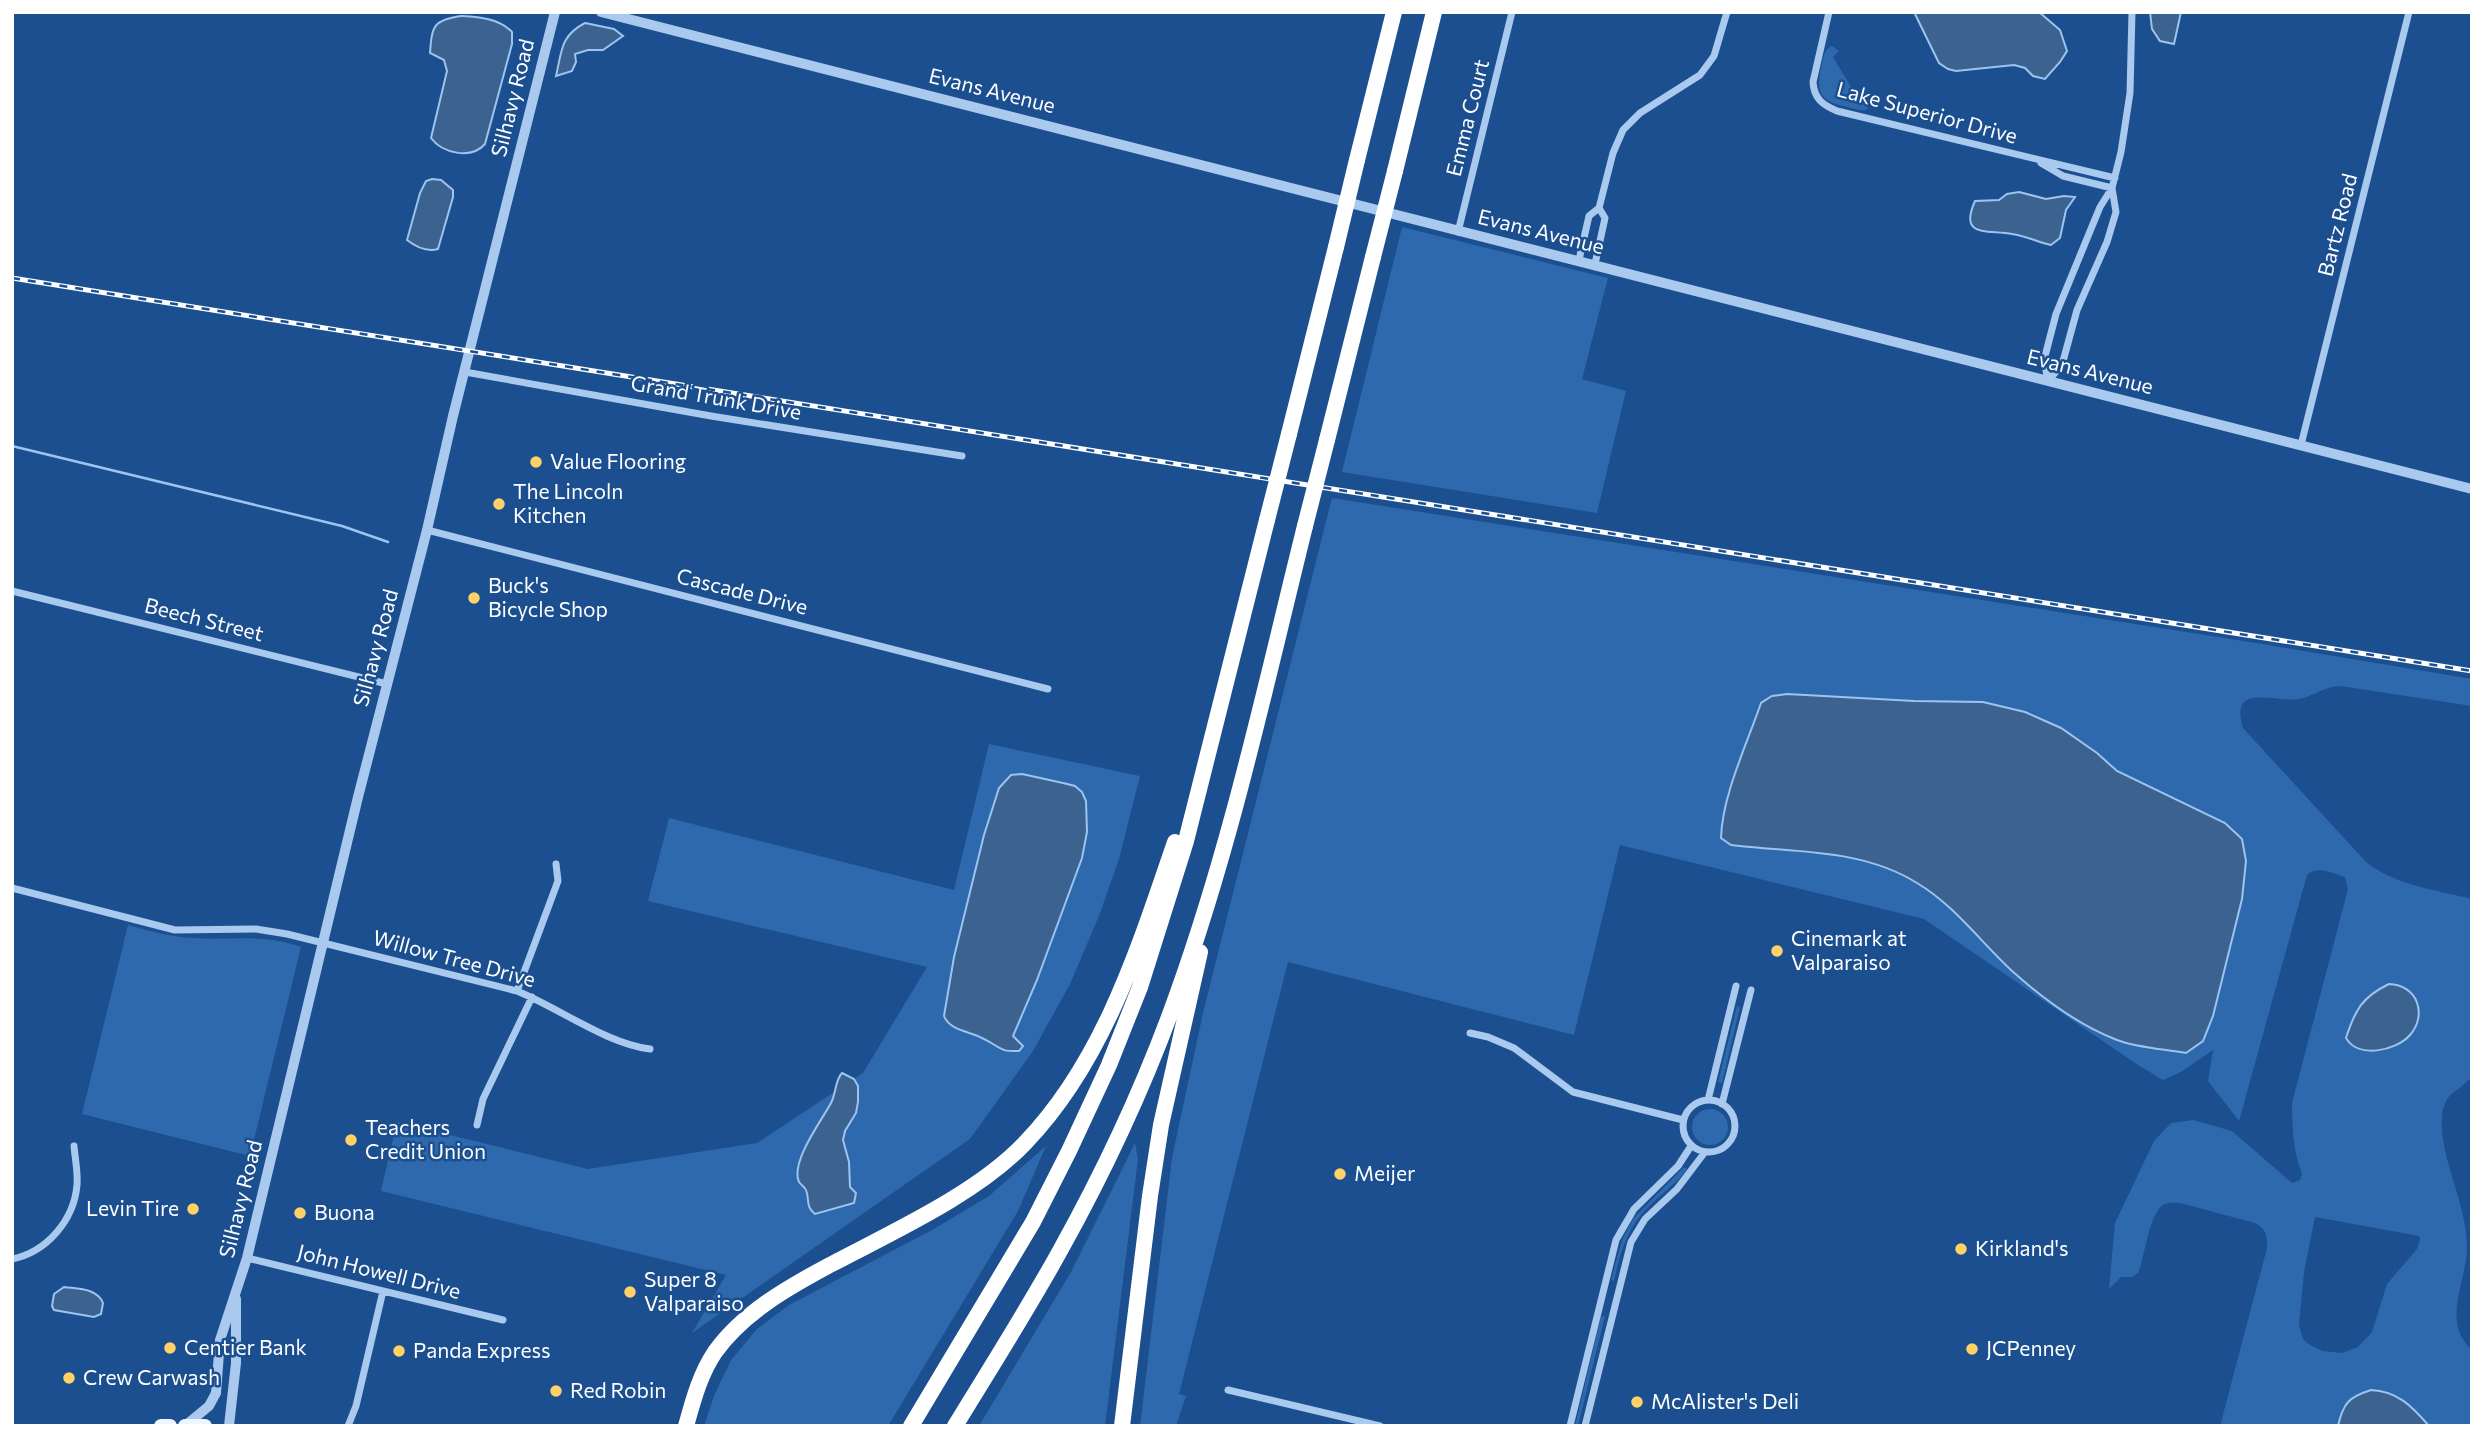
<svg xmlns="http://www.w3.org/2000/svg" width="2484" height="1438" font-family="Commissioner,sans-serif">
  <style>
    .green { fill: #2e69ad; fill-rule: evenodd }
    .water { fill: #3c6290; stroke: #9cc4f0; stroke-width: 2 }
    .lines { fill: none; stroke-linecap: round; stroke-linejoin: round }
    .stream { stroke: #9cc4f0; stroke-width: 2.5 }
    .minor { stroke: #a9c9ee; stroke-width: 7 }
    .tertiary { stroke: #a9c9ee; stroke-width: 10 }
    .primary { stroke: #f0f6ff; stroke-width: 14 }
    .motorway { stroke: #fff; stroke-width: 16 }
    .rail-casing { stroke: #fff; stroke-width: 5 }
    .rail { stroke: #1b4f8f; stroke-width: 2.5; stroke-dasharray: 8; stroke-linecap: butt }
    .motorway-bridge { stroke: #fff; stroke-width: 16 }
    .poi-dot { fill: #ffd166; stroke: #1b4f8f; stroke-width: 2.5 }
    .labels { text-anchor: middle; stroke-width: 5; stroke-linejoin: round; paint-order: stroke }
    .street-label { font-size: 21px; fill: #fff; stroke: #1b4f8f }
    .poi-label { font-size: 21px; fill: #fff; stroke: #1b4f8f; text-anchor: start }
  </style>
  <rect width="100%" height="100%" fill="#1b4f8f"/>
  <path class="green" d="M1832,46L1839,51L1833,57L1857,97L1864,94L1870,104L1866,110C1859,111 1852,108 1844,106C1817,100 1816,89 1822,64C1824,56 1824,49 1832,46Z
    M1402,227L1608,278L1582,379L1626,391L1597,513L1342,472Z
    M1332,498L2256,643L2472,679V706L2340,686C2322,687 2312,697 2299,699C2274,703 2229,682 2243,728L2366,862C2395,885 2436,890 2472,899V1076C2459,1093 2444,1090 2442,1118C2439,1158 2468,1205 2467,1249C2466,1283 2441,1322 2472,1350V1426H2429L2418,1412L2355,1395L2342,1408L2338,1426H2220L2267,1248C2267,1235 2267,1230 2255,1223L2180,1203C2174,1203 2169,1202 2163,1205C2149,1214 2145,1256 2138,1273L2132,1277H2121L2109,1289L2115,1223L2154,1141L2171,1123L2193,1120L2232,1131L2292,1183L2300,1180L2302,1174C2293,1150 2292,1128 2292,1103L2348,889L2345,877C2332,873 2318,865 2307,875L2239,1121L2208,1081L2213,1050L2181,1072L2163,1080L2138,1065L1924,919L1620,845L1574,1035L1288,962L1179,1394L1186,1396L1176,1426H1140L1172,1158L1203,1013ZM1787,694L1914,701L1983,702L2025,712L2097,753L2117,771L2186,1052L2119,1041L2069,1016L2012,970L1954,911L1917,882L1872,862L1835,854L1752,848L1721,821L1761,703ZM2389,984C2420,986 2422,1011 2410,1036L2346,1038L2357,1008ZM2315,1217L2419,1236L2420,1240L2417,1249L2387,1284L2372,1332L2358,1347L2342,1353L2323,1351L2310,1345L2303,1339L2299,1325L2304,1272Z
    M989,744L1140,776L1119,859L1099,916L1070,984L1033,1051L970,1139L692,1333L726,1275L381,1191L397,1122L588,1169L757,1143L863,1073L927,967L648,901L669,818L954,890Z
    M128,925C150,931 171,937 193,938C232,941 261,933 301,947L250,1156L82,1114Z
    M1737,1006L1740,1007L1722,1083L1718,1082Z
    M1692 1127a18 18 0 1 1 36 0a18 18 0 1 1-36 0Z
    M1135,1143L1138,1159L1105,1426H979L1071,1272Z
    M1046,1146L1018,1211L888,1426H704L714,1396L731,1360L757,1329L789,1305L932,1230L989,1196Z
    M1684,1167L1687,1169L1684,1173C1673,1186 1660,1195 1648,1207C1627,1228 1620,1253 1614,1281L1611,1280L1622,1240L1633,1219Z
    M1605,1316L1578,1426H1575L1601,1317Z"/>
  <path class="water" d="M1914,12H2039L2060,30L2067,51L2060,62L2045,79L2033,76L2025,68L2014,65L1956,71L1948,69L1939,63Z
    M2150,12H2181L2174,44L2160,41L2152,29Z
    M461,16C478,17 499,18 512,32V44L485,144C471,160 442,153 431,138L447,71L444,60L430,53C432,26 433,20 461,16Z
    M585,23L614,29L623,36L603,50H588L575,54L576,62L572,71L556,76C562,51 560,36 585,23Z
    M432,179L441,180L453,190V197L438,249C427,252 416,247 407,240L420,193L426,181Z
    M2019,192L2046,199L2064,196L2075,197L2066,210L2060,238L2051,245C2038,242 2026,236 2012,234C1989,229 1958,239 1975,201L1999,200L2007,194Z
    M1787,694L1914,701L1983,702L2025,712L2061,728L2097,753L2117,771L2225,823L2242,839L2246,861L2242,899L2213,1016L2203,1041L2186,1053C2164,1049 2138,1048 2117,1040C2078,1025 2042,998 2011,970C1980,941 1954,905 1917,883C1861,848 1794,853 1731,845L1721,838C1722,796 1747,744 1761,703L1772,696Z
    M1022,774L1063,783L1075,786L1082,792L1086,801L1087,832L1082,858L1037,980L1013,1036L1023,1046L1019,1051C1013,1051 1007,1052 1002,1049C995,1046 989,1041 982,1038C969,1031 950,1031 944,1016L954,957L984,835L999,788L1011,775Z
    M2389,984C2417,985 2428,1014 2410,1035C2396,1051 2358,1059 2346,1038C2355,1010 2362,997 2389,984Z
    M842,1073L854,1079L858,1086V1102L856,1113L845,1131L843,1140L849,1162L850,1187L856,1193L854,1203L815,1214C805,1206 810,1200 806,1190C805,1187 801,1185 799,1182C790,1162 822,1120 831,1103C836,1094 835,1080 842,1073Z
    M64,1287C78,1289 97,1288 103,1303L101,1314L94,1317L54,1310L52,1306L54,1294Z
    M2371,1390C2397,1391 2412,1406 2429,1426H2338C2343,1403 2349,1397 2371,1390Z"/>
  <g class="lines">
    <path class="stream" d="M12,446L342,526L388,542"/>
    <path class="minor" d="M1829,12L1813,82C1814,99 1823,105 1837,111L2115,178
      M2041,163L2063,176L2112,188
      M1458,232L1512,12
      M1579,260L1589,216L1599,208L1613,153L1623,130L1640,113L1700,75L1714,56L1727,12
      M1595,264L1605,218L1599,208
      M465,372L711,416L962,456
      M2048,381L2044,360L2056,314L2100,207L2112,188L2121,152L2130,93L2132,12
      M2048,381L2062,365L2077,310L2107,242L2116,212L2112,188
      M2301,445L2409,12
      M427,530L1048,689
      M12,591L387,684
      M12,888L175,930L256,929L287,934L517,991C559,1008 607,1044 650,1049
      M517,991L558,881L556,864
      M1470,1033L1488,1037L1514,1048L1573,1092L1683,1120
      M1683 1126a26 26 0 1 1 52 0a26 26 0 1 1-52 0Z
      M1708,1100L1736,986
      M1722,1104L1751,990
      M477,1125L483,1099L532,997
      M247,1258L503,1320
      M12,1259C47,1252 74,1220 77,1185C78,1172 75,1158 74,1146
      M1228,1390L1380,1426
      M348,1426L356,1406L383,1291
      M1570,1426L1616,1240L1634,1209L1678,1166L1691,1146
      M1585,1426L1631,1242L1645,1219L1677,1189L1705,1152"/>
    <path class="tertiary" d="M601,12L2472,489
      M186,1425L209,1406L216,1393L220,1340L247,1258L358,797L427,530L453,416L555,12
      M229,1426L236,1363V1299"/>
    <path class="primary" d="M161,1426H170
      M185,1426H205"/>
    <path class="motorway" d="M1357,160L1394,12
      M1395,171L1434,12
      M1289,434L1336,247
      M1327,440L1373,257
      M686,1426C693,1401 700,1374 715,1352C743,1313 787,1288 828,1266C890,1233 977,1194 1025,1143C1104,1061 1139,947 1175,842
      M911,1426L1033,1222L1069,1151L1109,1065L1140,987L1186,841L1267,520
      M955,1426C991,1367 1028,1309 1061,1249C1106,1168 1146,1082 1177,995C1232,842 1266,683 1305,526
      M1122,1426L1150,1196L1161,1125L1200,952"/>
    <g class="rail-casing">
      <path id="rail" d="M12,278L2472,671"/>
    </g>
    <use href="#rail" class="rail"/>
    <path class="motorway-bridge" d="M1336,247L1357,160
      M1373,257L1395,171
      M1267,520L1289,434
      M1305,526L1327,440"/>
  </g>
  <g class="poi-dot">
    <circle cx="536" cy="462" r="7"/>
    <circle cx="499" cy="504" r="7"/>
    <circle cx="474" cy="598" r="7"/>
    <circle cx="1777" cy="951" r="7"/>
    <circle cx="351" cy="1140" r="7"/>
    <circle cx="1340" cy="1174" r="7"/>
    <circle cx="193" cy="1209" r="7"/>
    <circle cx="300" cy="1213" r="7"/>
    <circle cx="1961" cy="1249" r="7"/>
    <circle cx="630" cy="1292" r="7"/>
    <circle cx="170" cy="1348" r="7"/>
    <circle cx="1972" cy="1349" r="7"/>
    <circle cx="399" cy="1351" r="7"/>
    <circle cx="69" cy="1378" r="7"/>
    <circle cx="556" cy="1391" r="7"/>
    <circle cx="1637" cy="1402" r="7"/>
  </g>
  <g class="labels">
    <g class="street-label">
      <text transform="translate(992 91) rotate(14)" y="7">Evans Avenue</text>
      <text transform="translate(513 98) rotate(-76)" y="7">Silhavy Road</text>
      <text transform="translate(1927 113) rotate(15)" y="7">Lake Superior Drive</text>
      <text transform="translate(1468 118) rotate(-76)" y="7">Emma Court</text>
      <text transform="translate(2338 225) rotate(-76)" y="7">Bartz Road</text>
      <text transform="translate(1541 232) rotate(14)" y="7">Evans Avenue</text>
      <text transform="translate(2090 372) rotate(14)" y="7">Evans Avenue</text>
      <text transform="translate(716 398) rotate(10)" y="7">Grand Trunk Drive</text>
      <text transform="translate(742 592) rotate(14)" y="7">Cascade Drive</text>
      <text transform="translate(204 620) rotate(14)" y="7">Beech Street</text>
      <text transform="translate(376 648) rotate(-75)" y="7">Silhavy Road</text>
      <text transform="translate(454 959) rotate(15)" y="7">Willow Tree Drive</text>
      <text transform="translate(241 1199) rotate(-76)" y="7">Silhavy Road</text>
      <text transform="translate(379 1272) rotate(14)" y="7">John Howell Drive</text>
    </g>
    <g class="poi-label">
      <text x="550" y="469">Value Flooring</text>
      <text x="513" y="499">The Lincoln<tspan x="513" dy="24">Kitchen</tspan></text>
      <text x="488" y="593">Buck's<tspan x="488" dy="24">Bicycle Shop</tspan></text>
      <text x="1791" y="946">Cinemark at<tspan x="1791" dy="24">Valparaiso</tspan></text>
      <text x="365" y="1135">Teachers<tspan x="365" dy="24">Credit Union</tspan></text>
      <text x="1354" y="1181">Meijer</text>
      <text x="179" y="1216" text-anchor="end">Levin Tire</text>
      <text x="314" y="1220">Buona</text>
      <text x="1975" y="1256">Kirkland's</text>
      <text x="644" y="1287">Super 8<tspan x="644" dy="24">Valparaiso</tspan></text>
      <text x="184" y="1355">Centier Bank</text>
      <text x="1986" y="1356">JCPenney</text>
      <text x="413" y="1358">Panda Express</text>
      <text x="83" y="1385">Crew Carwash</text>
      <text x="570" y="1398">Red Robin</text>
      <text x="1651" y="1409">McAlister's Deli</text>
    </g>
  </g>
  <rect width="2484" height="1438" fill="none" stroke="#ffffff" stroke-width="28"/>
</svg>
